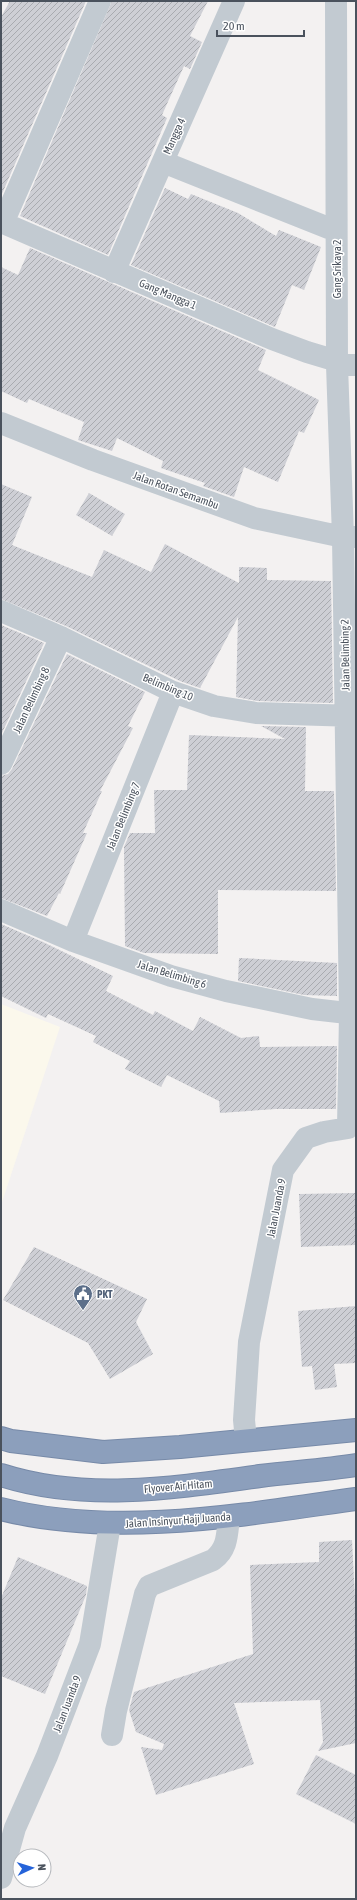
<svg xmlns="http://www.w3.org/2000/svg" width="357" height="1900" font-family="'Asap Condensed',sans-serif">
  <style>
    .commercial { fill: #fbf8ec }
    .building { fill: url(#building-hatch) }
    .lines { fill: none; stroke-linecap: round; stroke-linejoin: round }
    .highway-casing { stroke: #778aa8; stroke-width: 24 }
    .minor { stroke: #c2cad1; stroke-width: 22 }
    .highway { stroke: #8c9fbc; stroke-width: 22 }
    .labels { text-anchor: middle; stroke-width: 3; stroke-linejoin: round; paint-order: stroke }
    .street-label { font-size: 11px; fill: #4a525d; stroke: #fff }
    .service-label { font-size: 11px; font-weight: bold; fill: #4e5e75; stroke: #fff; text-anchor: start }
  </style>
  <defs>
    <pattern id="building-hatch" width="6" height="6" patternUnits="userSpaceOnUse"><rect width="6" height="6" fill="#cecfd5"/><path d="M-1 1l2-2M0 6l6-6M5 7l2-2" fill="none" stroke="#a9abb0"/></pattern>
  </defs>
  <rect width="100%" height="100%" fill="#f3f1f1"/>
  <path class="commercial" d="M1,1004L60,1027L1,1205Z"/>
  <path class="building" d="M10,1H86L1,196V17Z
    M112,1H208L190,36L202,42L190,69L184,66L162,115L167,118L108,255L20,216Z
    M165,188L188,199L191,194L238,213L276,236L279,230L321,247L304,290L292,285L275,327L131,265Z
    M30,248L266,350L258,370L319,400L304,433L299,431L278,482L244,467L234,497L203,486L205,483L161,468L163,461L117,438L112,451L78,440L84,422L29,399L27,403L1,391V267L18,275Z
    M1,484L32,497L12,545L92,577L104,550L151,572L165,544L239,583V567L267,568V580L331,581L333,703L257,701L236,697L238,617L200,688L180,681L66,626L1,599Z
    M89,493L125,514L112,536L76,515Z
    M1,625L44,643L1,735Z
    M67,654L145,692L128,726L133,728L100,791H102L83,833H87L60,894L59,893L47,916L1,898V776L8,774L12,769Z
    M261,726L306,727L305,791H334L336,891L218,890V954L144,953L125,946L124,847L130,833H155L154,790H187L189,735L285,739Z
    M1,924L43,942L113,976L106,991L153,1015L155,1011L193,1031L200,1017L241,1038L259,1036L260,1047L337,1046L336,1109H276L220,1113L219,1101L167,1075L161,1087L125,1069L130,1061L93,1042L96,1036L48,1014L46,1018L1,996Z
    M239,958L337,963V996L304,995L238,981Z
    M356,1193V1245L301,1247L299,1194Z
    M34,1247L147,1299L136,1322L153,1354L110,1379L88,1343L3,1300Z
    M356,1306V1363L334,1364L337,1387L315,1390L312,1366L302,1367L298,1311Z
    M352,1540L356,1618V1743L318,1751L323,1742L320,1700L234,1703L254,1764L156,1795L141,1747L162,1750L164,1744L136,1732L129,1710L134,1692L253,1654L250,1565L319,1562V1542Z
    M18,1557L87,1586L86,1595L45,1694L1,1676V1598Z
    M316,1755L356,1775V1824L296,1794Z"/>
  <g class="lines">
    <g class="highway-casing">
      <path id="highway" d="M1,1438L11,1441L103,1452L180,1447L356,1430
        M1,1475C85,1502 174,1488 260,1476C292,1472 324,1470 356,1465
        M1,1509C114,1538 242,1515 356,1499"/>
    </g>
    <path class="minor" d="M163,162L336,231
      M1,222L272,339L307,352L337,361
      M3,223L100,1
      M114,272L234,1
      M337,365H356
      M1,423L93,460L254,518L343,537H356
      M1,611L61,637L173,692L214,706L256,713L356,716
      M1,764L61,637
      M1,910L73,941L171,976L226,991L312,1009L356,1014
      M73,941L173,692
      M246,1440L244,1420L249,1342L283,1170L306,1138L324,1132L348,1128L350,1014L343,537L337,365L336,1
      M112,1735L116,1711L145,1594L149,1586L213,1560C228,1549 227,1534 229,1517
      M1,1878L15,1828L47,1756L90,1644L110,1524"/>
    <use href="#highway" class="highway"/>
  </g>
  <defs>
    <g id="civic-pin" transform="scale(1)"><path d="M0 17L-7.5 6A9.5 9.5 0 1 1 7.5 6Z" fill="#5c6f8a" stroke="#fff"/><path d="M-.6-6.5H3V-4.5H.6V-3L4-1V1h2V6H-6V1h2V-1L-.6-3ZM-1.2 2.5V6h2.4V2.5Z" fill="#fff"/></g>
  </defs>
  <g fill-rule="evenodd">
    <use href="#civic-pin" x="83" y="1294"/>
  </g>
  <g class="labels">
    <g class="street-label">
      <text transform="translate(174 136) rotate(-66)" y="4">Mangga 4</text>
      <text transform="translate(337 269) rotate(-90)" y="4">Gang Srikaya 2</text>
      <text transform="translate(168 294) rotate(23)" y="4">Gang Mangga 1</text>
      <text transform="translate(176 490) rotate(20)" y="4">Jalan Rotan Semambu</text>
      <text transform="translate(345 655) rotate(-91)" y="4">Jalan Belimbing 2</text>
      <text transform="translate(168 687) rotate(23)" y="4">Belimbing 10</text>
      <text transform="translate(31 700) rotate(-65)" y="4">Jalan Belimbing 8</text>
      <text transform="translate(123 816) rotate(-68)" y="4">Jalan Belimbing 7</text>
      <text transform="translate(172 974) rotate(17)" y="4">Jalan Belimbing 6</text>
      <text transform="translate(276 1208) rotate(-79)" y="4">Jalan Juanda 9</text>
      <text transform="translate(178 1486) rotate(-5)" y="4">Flyover Air Hitam</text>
      <text transform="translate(178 1520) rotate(-4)" y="4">Jalan Insinyur Haji Juanda</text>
      <text transform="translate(67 1704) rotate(-69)" y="4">Jalan Juanda 9</text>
    </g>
    <g class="service-label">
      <text x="97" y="1298">PKT</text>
    </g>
  </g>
  <rect width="357" height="1900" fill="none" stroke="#4a525d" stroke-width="4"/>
  <g transform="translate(32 1868) rotate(86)"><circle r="19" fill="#ffffff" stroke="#b7babe"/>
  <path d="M0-3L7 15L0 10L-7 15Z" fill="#2563d9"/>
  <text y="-6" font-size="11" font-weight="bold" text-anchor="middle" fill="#4a525d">N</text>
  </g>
  <path d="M217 30v6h87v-6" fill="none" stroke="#4a525d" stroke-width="2"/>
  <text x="223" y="30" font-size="12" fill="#4a525d" stroke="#ffffff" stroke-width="3" paint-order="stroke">20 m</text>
</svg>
